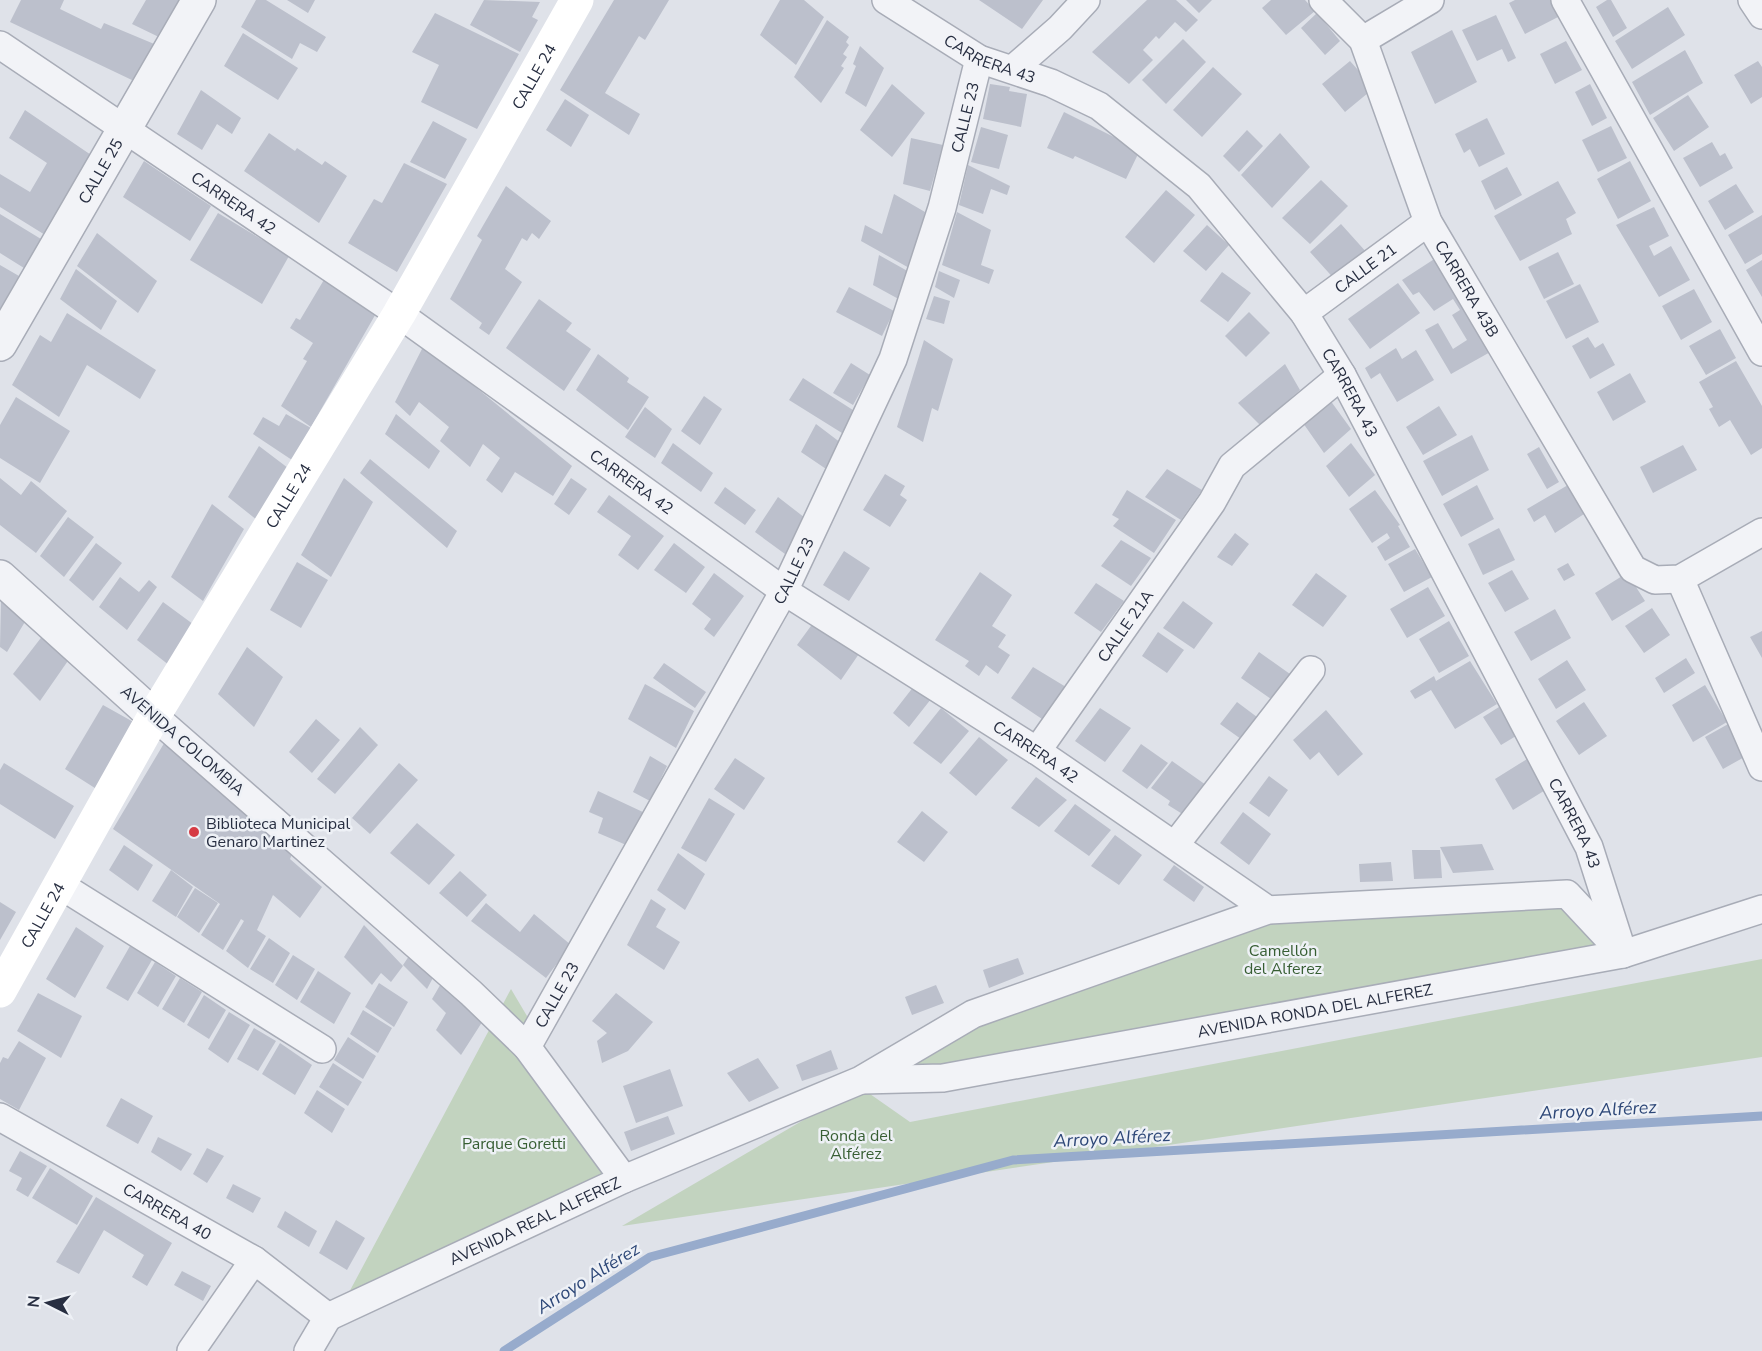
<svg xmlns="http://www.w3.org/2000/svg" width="1762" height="1351" font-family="'Nunito Sans',sans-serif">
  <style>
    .green { fill: #c2d3bf }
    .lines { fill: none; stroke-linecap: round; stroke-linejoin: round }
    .stream { stroke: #97abcc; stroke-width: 9 }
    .building { fill: #bcc0cc }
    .minor-casing { stroke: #a8acb7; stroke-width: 30 }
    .tertiary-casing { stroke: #a8acb7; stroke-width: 36 }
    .minor { stroke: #f2f3f7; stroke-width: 27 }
    .tertiary { stroke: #f2f3f7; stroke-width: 33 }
    .secondary { stroke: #fff; stroke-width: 33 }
    .poi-dot { fill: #d63b44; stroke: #eef1f6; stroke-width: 2 }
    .labels { text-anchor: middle; stroke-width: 5; stroke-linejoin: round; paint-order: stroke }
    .street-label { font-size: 16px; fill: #272e41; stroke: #eef1f6 }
    .poi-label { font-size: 16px; fill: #272e41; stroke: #eef1f6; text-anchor: start }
    .park-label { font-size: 16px; fill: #375e33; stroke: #eef1f6 }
    .water-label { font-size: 18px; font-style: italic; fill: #2e4878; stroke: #eef1f6 }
  </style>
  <rect width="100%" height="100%" fill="#dfe2e9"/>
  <path class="green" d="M1567,894L1623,954L861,1080L973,1014L1268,910Z
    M1762,959V1057L622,1226L860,1087L910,1122Z
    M511,989L623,1178L346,1298Z"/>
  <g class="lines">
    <path class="stream" d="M504,1351L650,1257L1013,1160L1762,1116"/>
  </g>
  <path class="building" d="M21,0H64L60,9L101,29L104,23L159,46L134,81L10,22Z
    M146,0H185L163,39L132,24Z
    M256,0H266L326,37L317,52L300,43L292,59L241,27Z
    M287,0H315L308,13Z
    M484,0L540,2L532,17L538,20L520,52L470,25Z
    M614,0H669L645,40L639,36L605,93L640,114L629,135L560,90Z
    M780,0H804L824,17L796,65L760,35Z
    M979,0H1043L1022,29Z
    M1147,0H1176L1198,20L1186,32L1175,22L1159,39L1156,36L1143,50L1153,60L1129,84L1092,52Z
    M1186,0H1212L1199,13Z
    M1271,0H1305L1315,11L1286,35L1262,8Z
    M1515,0H1552L1560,16L1525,34L1509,3Z
    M1607,0H1611L1627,28L1613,37L1596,7Z
    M1668,7L1685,35L1632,69L1615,41Z
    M435,13L519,54L477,129L421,102L439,65L412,52Z
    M1317,13L1340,41L1325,55L1301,28Z
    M1496,15L1516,58L1508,62L1502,49L1477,61L1462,30Z
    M827,20L849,37L846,42L849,45L843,54L847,57L841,66L844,68L821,103L794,77Z
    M1452,30L1477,82L1435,104L1411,52Z
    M243,33L298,68L278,100L224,66Z
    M1183,39L1206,62L1166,104L1142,80Z
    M1566,41L1582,70L1555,84L1540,54Z
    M860,46L884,68L866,107L845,93L856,66L853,64Z
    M1685,50L1703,83L1650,115L1632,82Z
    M1350,61L1374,88L1345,112L1322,84Z
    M1758,61L1762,67V97L1751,104L1734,75Z
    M1213,67L1242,94L1202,137L1173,110Z
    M892,84L925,113L892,157L860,130Z
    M990,84L1010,87L1009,91L1027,94L1021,127L983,119Z
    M1590,84L1607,118L1592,126L1575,92Z
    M201,90L241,118L232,134L217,124L202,150L177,134Z
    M1688,95L1709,127L1674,151L1653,118Z
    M565,99L589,115L571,147L546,130Z
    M25,110L97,159L50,238L0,207V174L30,192L47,163L9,138Z
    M1064,112L1140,150L1126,179L1075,156L1073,159L1047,148Z
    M1487,118L1505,154L1479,167L1470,149L1464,153L1455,134Z
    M433,121L467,139L445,179L410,162Z
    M1611,126L1627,158L1598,172L1582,140Z
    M981,127L1008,135L999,169L971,162Z
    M1247,130L1263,146L1239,172L1223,156Z
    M269,133L295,151L297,148L322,165L325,161L347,176L319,223L244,171Z
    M1280,133L1310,167L1272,208L1241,175Z
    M911,138L943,145L930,191L903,184Z
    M1712,142L1720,156L1725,153L1733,168L1700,187L1683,158Z
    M144,161L211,206L190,241L123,197Z
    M1630,161L1651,201L1618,219L1597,179Z
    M404,163L447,184L397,272L348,243L374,199L382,203Z
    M968,165L1010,186L1007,195L991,189L983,214L959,205Z
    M1507,167L1522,195L1495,210L1481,181Z
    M1321,180L1348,206L1310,244L1282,218Z
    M1558,181L1576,213L1566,219L1572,234L1520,261L1494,216Z
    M1736,184L1754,212L1725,230L1708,201Z
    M506,186L551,221L539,239L532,233L527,241L522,238L505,269L522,282L489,335L479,328L482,323L450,299L482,240L477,236Z
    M1166,190L1195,215L1154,263L1125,237Z
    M894,194L925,212L911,269L861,241L865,225L882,234Z
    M1654,207L1669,236L1649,246L1654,256L1671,246L1690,280L1659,297L1616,225Z
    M957,212L991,230L981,265L994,270L989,284L942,265Z
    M218,213L289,256L262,304L190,260Z
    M0,214L41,239L24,268L0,253Z
    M1762,215V254L1745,264L1728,235Z
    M1341,224L1368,254L1337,282L1310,252Z
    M1207,225L1229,245L1206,271L1183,251Z
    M97,233L157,281L138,313L77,266Z
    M1558,252L1574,284L1544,299L1528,267Z
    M1442,254L1501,346L1451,374L1425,330L1438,323L1453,349L1467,340L1452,315L1460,310L1453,299L1434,311L1419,292L1413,295L1402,280Z
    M879,255L911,273L904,302L873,285Z
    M1762,260V297L1746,270Z
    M0,265L19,276L0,309Z
    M76,269L117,301L101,330L60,299Z
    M939,271L960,280L954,298L935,287Z
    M1222,272L1251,293L1228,322L1200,301Z
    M328,273L378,310L311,427L281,406L307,361L303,359L313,343L290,328L296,318L300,320Z
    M1398,283L1420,313L1370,349L1348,319Z
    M1580,284L1599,322L1566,339L1546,301Z
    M849,287L894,311L882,336L836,312Z
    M1694,289L1712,322L1681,340L1662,306Z
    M934,296L950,301L944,324L926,319Z
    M539,299L572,323L566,331L591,349L564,391L506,348Z
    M1249,312L1270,333L1246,357L1225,336Z
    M67,313L156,370L140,399L87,365L59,417L12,385L40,335L51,342Z
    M1720,329L1736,358L1706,375L1689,346Z
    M1588,337L1595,348L1603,343L1615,365L1590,379L1572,346Z
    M924,340L953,359L938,411L932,408L923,442L897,427Z
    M424,345L572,466L553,496L515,472L502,493L486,480L500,458L483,444L470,467L440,441L449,427L419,402L410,416L395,402Z
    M1396,348L1402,359L1416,350L1434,380L1397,402L1380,373L1371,379L1365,368Z
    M598,354L629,378L627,382L649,397L628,430L576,390Z
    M1736,361L1762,406V448L1751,455L1730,420L1719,427L1709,409L1713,407L1699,382Z
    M851,363L870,375L853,405L833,393Z
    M1285,364L1300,390L1260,425L1238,403Z
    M1630,373L1646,402L1613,421L1597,392Z
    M803,378L856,412L842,433L789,400Z
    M704,396L722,409L700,445L681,431Z
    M16,397L70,431L40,483L0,458V425Z
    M1330,400L1351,429L1324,453L1303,423Z
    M1439,406L1457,435L1423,455L1406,427Z
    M645,407L672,429L655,458L625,437Z
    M286,414L311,428L292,460L253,434L263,417L279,426Z
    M396,414L440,451L429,469L385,434Z
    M816,424L845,446L832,473L801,452Z
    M1472,435L1489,470L1442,496L1423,461Z
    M673,443L713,473L701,492L661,463Z
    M1351,443L1375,475L1349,497L1326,466Z
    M1683,445L1697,470L1653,493L1640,467Z
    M259,446L288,468L257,520L228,497Z
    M1539,447L1559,482L1547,489L1527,454Z
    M370,459L457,531L447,548L360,473Z
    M1167,469L1202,490L1181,520L1145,497Z
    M885,474L905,486L900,495L907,500L890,527L863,510Z
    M0,478L21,495L31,481L67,511L36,553L0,525Z
    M344,478L373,502L331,577L301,555Z
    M571,478L587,489L569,515L554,504Z
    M1477,485L1494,519L1461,537L1443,504Z
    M1568,485L1584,514L1555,533L1545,515L1534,522L1527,509Z
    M725,487L756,510L745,525L714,503Z
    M1127,490L1176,520L1154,553L1113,526L1119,519L1112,515Z
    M1375,490L1400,525L1398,526L1410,547L1385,561L1377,547L1390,538L1387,533L1372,543L1349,509Z
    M609,495L664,536L638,570L618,555L631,536L597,512Z
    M778,497L809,521L785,554L755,532Z
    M212,504L244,529L203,601L171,577Z
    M68,517L94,537L64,577L40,556Z
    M1499,528L1515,560L1483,575L1468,544Z
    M1235,533L1249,544L1232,566L1217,557Z
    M1121,540L1151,558L1131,586L1101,566Z
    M96,543L122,563L93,601L69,580Z
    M674,543L705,567L686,593L654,570Z
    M1415,549L1432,577L1404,592L1388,564Z
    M844,551L870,568L849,601L823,585Z
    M297,562L328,580L301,628L270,610Z
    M1568,563L1575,575L1564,581L1557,569Z
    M1512,570L1529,599L1505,612L1488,583Z
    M980,572L1012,595L992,626L1006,635L998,647L1010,655L998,674L986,665L979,676L965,666L969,661L935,640Z
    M714,573L744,596L714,637L704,629L711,619L692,604Z
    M1316,573L1347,596L1323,627L1292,605Z
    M1627,573L1645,601L1612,621L1595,593Z
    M120,577L139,592L149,580L157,587L127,630L99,607Z
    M1096,583L1124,601L1101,632L1074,613Z
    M1428,587L1445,616L1407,638L1390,609Z
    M1,598L29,615L7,652L0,647Z
    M1183,601L1213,623L1194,649L1163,628Z
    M163,602L197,627L174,669L137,640Z
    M1652,608L1670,635L1644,653L1625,626Z
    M1555,609L1571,638L1531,661L1514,632Z
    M819,615L863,648L841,680L797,645Z
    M1449,621L1469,656L1439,673L1419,639Z
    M47,630L72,655L40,701L13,674Z
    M1762,631V658L1750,637Z
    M1158,632L1184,650L1167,673L1142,656Z
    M247,647L283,677L254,727L218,694Z
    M1259,652L1290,674L1271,699L1241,678Z
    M1686,658L1695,673L1664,693L1655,678Z
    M1567,660L1586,690L1556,709L1538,679Z
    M1470,661L1497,704L1455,729L1431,690L1415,699L1410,691L1434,676L1436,681Z
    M664,663L706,692L695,708L653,678Z
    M1033,667L1066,687L1042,719L1011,698Z
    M645,684L694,711L676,748L628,719Z
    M1705,685L1727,722L1693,742L1672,705Z
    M914,686L931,699L909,727L893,713Z
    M1237,702L1257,717L1241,739L1220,724Z
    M1584,702L1607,736L1579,755L1556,721Z
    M103,705L137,724L98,790L65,769Z
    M1499,707L1516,736L1501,745L1483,717Z
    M941,708L969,731L941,764L913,743Z
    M1100,708L1131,728L1105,762L1075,741Z
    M1326,710L1363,754L1338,776L1319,752L1310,760L1293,740Z
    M316,719L340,740L312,773L289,752Z
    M1730,723L1748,755L1723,769L1705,737Z
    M360,727L378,745L335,794L317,779Z
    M979,737L1008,760L976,796L949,773Z
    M166,740L292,854L290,859L322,887L300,918L273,895L257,930L266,936L248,968L226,951L244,921L241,919L223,950L201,935L220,904L113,829Z
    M1141,744L1168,763L1147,789L1122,771Z
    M650,756L667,766L650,801L633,792Z
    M735,758L765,778L744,810L714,789Z
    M1527,759L1547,789L1513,810L1495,779Z
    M1172,761L1206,785L1184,815L1168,805L1170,801L1151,788Z
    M4,763L74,806L55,839L0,804V770Z
    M399,763L418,780L370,834L352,818Z
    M1269,776L1288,790L1269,817L1249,803Z
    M1036,777L1067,800L1039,827L1011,808Z
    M598,791L645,813L631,847L598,833L603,818L589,812Z
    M709,798L735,814L706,862L681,848Z
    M1075,804L1111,830L1089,856L1054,831Z
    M922,811L948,832L924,862L897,842Z
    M1243,812L1271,834L1249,865L1220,843Z
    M417,823L455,855L429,885L390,853Z
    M1115,835L1142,855L1119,885L1091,866Z
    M1482,844L1494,870L1453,873L1440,847Z
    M124,845L153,865L138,891L109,870Z
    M1412,850H1440L1442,878L1414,879Z
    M678,853L705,874L685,910L657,890Z
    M1391,862L1393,881L1360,882L1359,864Z
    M1174,865L1204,887L1194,902L1163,880Z
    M171,870L193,887L176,917L152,901Z
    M460,871L487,895L467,917L439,893Z
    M195,888L218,903L199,933L177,917Z
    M651,899L666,909L656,927L680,942L664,970L627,945Z
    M0,902L16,912L0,940Z
    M486,903L520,932L534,914L571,945L546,978L471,921Z
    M364,925L403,966L391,982L381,973L372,985L344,957Z
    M76,927L104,946L75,998L46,979Z
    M269,938L290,953L273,983L250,969Z
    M130,946L152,960L128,1001L106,988Z
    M413,950L435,974L427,989L403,965Z
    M293,955L315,969L297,1000L275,985Z
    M1018,958L1024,974L989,988L983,970Z
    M155,962L176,976L158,1007L137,993Z
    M318,971L351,993L334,1024L300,1002Z
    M446,975L486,1016L461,1055L436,1030L446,1013L432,999Z
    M180,978L202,992L184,1023L162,1009Z
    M379,983L408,1002L394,1027L365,1007Z
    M936,985L944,1003L912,1015L905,997Z
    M38,993L82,1016L61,1058L17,1031Z
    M616,993L653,1022L628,1051L602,1063L597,1041L607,1033L592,1021Z
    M204,995L226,1010L209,1039L187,1025Z
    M363,1010L392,1028L378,1053L350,1034Z
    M229,1012L250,1025L228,1063L208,1049Z
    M254,1028L276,1041L258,1071L237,1059Z
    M348,1037L376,1056L363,1079L334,1060Z
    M19,1041L46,1058L19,1110L0,1099V1063L3,1057L8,1059Z
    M280,1043L312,1065L295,1095L262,1074Z
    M831,1050L838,1069L802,1081L796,1065Z
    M758,1058L779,1088L749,1102L727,1073Z
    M333,1063L362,1082L348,1106L319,1087Z
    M670,1069L683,1106L636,1123L623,1086Z
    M317,1090L345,1109L332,1133L304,1113Z
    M121,1098L153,1116L138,1144L106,1126Z
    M668,1116L675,1134L631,1151L624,1132Z
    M158,1137L192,1154L181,1171L151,1152Z
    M207,1148L224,1156L207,1183L193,1174Z
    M20,1151L47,1166L28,1197L16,1190L22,1178L9,1171Z
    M50,1168L93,1196L77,1225L32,1198Z
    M233,1184L261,1198L253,1213L226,1198Z
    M96,1197L172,1243L147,1286L132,1277L144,1255L104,1230L79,1274L56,1262Z
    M285,1211L317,1231L309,1247L277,1227Z
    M336,1220L365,1238L347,1270L319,1253Z
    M182,1271L211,1286L203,1301L174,1285Z"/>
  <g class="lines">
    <g class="minor-casing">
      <g id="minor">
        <path id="s1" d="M886,0L979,59L1051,83L1099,106L1199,186L1304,313L1342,375L1589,847L1621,947"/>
        <path id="s2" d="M1323,0L1363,40L1428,222L1633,569L1655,580L1680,579L1762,532"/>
        <path d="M1565,0L1762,352"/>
        <path d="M1752,0L1762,15"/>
        <path d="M1363,40L1430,0"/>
        <path id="s3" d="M0,45L399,314L784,591L1037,751L1268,910"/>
        <path d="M1013,69L1060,28L1086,0"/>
        <path id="s4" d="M1304,313L1428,222"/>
        <path d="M1680,579L1762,767"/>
        <path d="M154,716L471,993L527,1047L624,1179"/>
        <path id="s5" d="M1037,751L1212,502L1232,466L1342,375"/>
        <path d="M1175,845L1311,670"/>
        <path d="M60,885L322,1049"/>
        <path id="s6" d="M527,1047L784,591L893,359L942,208L979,59"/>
        <path id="s7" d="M862,1080L943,1078L1623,954L1762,909"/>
        <path id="s8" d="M0,1117L254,1260L328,1317"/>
        <path id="s9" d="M328,1317L624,1179L861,1080L973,1014L1268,910L1567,894L1623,954"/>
        <path d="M191,1351L254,1260"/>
        <path d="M308,1351L328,1317"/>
      </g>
    </g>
    <g class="tertiary-casing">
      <g id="tertiary">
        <path id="s10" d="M0,344L199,0"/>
        <path d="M0,577L154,716"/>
      </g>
    </g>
    <use href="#minor" class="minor"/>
    <use href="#tertiary" class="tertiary"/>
    <path class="secondary" id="s11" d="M0,991L154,716L399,314L577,0"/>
  </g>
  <circle class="poi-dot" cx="194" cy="832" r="6"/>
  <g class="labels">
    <g class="street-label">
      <text dy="6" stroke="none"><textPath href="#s1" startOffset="120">CARRERA 43</textPath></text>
      <text dy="6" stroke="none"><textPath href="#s11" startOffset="1059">CALLE 24</textPath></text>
      <text dy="6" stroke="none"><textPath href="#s6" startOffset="1032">CALLE 23</textPath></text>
      <text dy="6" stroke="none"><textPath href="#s10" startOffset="200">CALLE 25</textPath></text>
      <text dy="6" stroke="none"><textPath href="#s3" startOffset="282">CARRERA 42</textPath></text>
      <text dy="6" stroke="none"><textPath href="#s4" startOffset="76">CALLE 21</textPath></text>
      <text dy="6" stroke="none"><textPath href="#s2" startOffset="327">CARRERA 43B</textPath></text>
      <text dy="6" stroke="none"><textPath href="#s1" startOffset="624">CARRERA 43</textPath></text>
      <text dy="6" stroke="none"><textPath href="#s3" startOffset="768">CARRERA 42</textPath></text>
      <text dy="6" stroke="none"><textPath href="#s11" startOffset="573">CALLE 24</textPath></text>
      <text dy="6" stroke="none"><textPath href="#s6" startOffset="546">CALLE 23</textPath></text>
      <text dy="6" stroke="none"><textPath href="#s5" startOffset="153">CALLE 21A</textPath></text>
      <text transform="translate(183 740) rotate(41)" y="6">AVENIDA COLOMBIA</text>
      <text dy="6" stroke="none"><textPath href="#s3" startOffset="1254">CARRERA 42</textPath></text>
      <text dy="6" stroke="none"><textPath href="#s1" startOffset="1110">CARRERA 43</textPath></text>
      <text dy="6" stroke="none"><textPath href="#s11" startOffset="87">CALLE 24</textPath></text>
      <text dy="6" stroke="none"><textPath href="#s6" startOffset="60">CALLE 23</textPath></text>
      <text dy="6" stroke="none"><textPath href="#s7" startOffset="459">AVENIDA RONDA DEL ALFEREZ</textPath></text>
      <text dy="6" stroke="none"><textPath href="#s8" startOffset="192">CARRERA 40</textPath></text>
      <text dy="6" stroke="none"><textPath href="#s9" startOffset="228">AVENIDA REAL ALFEREZ</textPath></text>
    </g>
    <g class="poi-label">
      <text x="206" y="829">Biblioteca Municipal<tspan x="206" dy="18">Genaro Martinez</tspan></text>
    </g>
    <g class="park-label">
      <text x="1283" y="956">Camellón<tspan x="1283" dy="18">del Alferez</tspan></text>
      <text x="856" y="1141">Ronda del<tspan x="856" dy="18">Alférez</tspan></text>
      <text x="514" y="1149">Parque Goretti</text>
    </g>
    <g class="water-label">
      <text transform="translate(1598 1110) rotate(-3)" y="6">Arroyo Alférez</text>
      <text transform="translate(1112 1138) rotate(-3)" y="6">Arroyo Alférez</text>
      <text transform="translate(588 1278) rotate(-32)" y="6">Arroyo Alférez</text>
    </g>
  </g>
  <g transform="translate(48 1303) rotate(276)" stroke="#eef1f6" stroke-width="4.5" paint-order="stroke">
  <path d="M0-4.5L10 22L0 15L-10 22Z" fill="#272e41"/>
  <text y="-9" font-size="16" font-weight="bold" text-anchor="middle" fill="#272e41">N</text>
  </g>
</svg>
